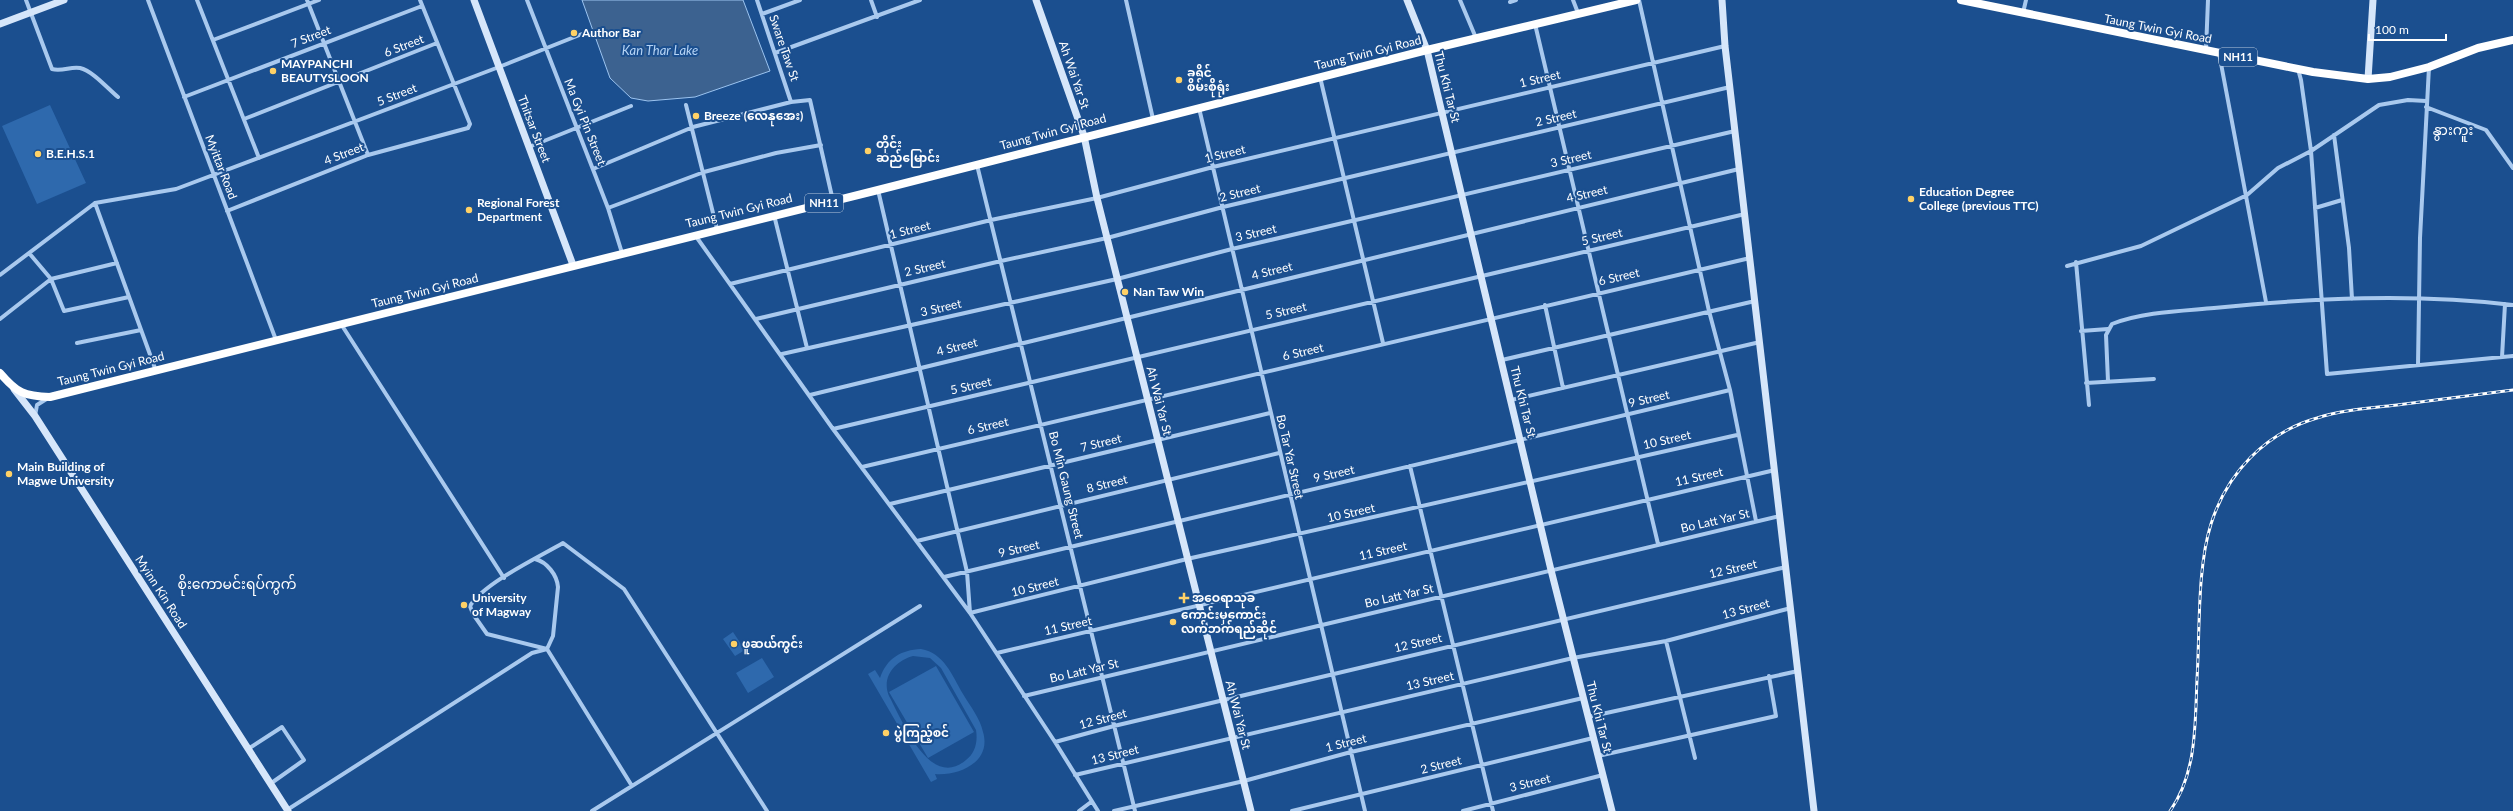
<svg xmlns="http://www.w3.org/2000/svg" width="2513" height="811" font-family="Lato,'Noto Sans Myanmar',sans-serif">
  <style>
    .green { fill: #2e69ad; fill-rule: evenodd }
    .water { fill: #3c6290; stroke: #9cc4f0 }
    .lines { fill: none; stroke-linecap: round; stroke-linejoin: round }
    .street { stroke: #a9c9ee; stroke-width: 4 }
    .secondary { stroke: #d6e6fa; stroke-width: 7 }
    .highway { stroke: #fff; stroke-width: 8 }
    .rail-casing { stroke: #fff; stroke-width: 3 }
    .rail { stroke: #1b4f8f; stroke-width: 1.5; stroke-dasharray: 4.5; stroke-linecap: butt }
    .poi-dot { fill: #ffd166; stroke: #1b4f8f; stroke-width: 1.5 }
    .labels { text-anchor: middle; stroke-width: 4; stroke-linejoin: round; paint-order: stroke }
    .shield { fill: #1b4f8f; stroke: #bbcadd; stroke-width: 1 }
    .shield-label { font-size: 11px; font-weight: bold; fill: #fff }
    .street-label { font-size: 12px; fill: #fff; stroke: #1b4f8f }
    .poi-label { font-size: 12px; font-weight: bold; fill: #fff; stroke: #1b4f8f; text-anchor: start }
    .water-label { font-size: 13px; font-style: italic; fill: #b5d3f5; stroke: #1b4f8f }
    .quarter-label { font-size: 14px; fill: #fff; stroke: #1b4f8f }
  </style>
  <rect width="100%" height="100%" fill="#1b4f8f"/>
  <path class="green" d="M50,105L86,183L37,204L2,126Z
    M733,632L745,650L735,656L723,639Z
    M921,649C944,653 952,675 963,694C970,706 980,718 983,732C992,762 959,776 935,774L937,779L931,782L868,674L875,670L880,678C887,658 901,650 921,649ZM913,656L930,658L941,668L976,730C978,742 975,753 966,760C930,791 902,720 889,696C881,677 895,661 913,656Z
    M762,658L774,677L748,693L736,673Z
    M936,666L974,732L928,758L889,692Z"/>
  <path class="water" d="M582,0H743L770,71L695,97L648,101L631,98L610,78Z"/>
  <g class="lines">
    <path class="street" d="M26,0L52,69C62,72 71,66 80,68C93,71 108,89 118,97
      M148,0L276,340
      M197,0L259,158
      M307,0L368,155
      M527,0L608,208L622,253
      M757,0L791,102
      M871,0L877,17
      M1126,0L1153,119
      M1460,0L1476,38
      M1573,0L1578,13
      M1639,0L1709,311L1730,390L1756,521
      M1510,2L1516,0
      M2023,13L2026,0
      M762,14L800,0
      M1535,24L1658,544
      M213,40L319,0
      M2206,50L2208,0
      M775,53L920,0
      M2219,53L2266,302
      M2298,69L2301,80L2311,151L2327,374L2513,356
      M1320,77L1383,343
      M184,97L422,6
      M686,105L717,229
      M2426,107L2486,130L2513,168
      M1199,108L1365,811
      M244,119L437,43
      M2334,135L2349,248L2352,299
      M529,147L631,106
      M977,165L1135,811
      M593,169L693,127L791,102L810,100L833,201
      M878,190L967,572L970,613L1055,742L1098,811
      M95,203L156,371
      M608,208L704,172L776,153L821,145
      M2315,208L2342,200
      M227,211L368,155L468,128L470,124L420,0
      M774,215L807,348
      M695,235L833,429L970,613L1187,559L1737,435
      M29,253L51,279L64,311L129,297
      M2076,262L2089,405
      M2067,266L2141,246L2247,195L2278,168L2311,151L2379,105L2408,100L2426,101
      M0,275L95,203L176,189L499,67L587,32
      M730,284L991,220L1097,198L1213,167L1725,46
      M1545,305L1563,388
      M0,319L51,279L117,263
      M756,319L1001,261L1107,238L1223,207L1730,87
      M341,324L504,578
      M2081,331L2108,329
      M77,343L141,330
      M782,354L1117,279L1232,249L1735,131
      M2502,357L2505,304
      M1502,360L1755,301
      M2418,365L2420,238L2429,67
      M2108,381L2106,335L2112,324C2143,312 2181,311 2214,308C2312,298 2414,293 2513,305
      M2086,383L2154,379
      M810,395L1739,169
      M1511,400L1760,342
      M35,416L37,405L48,398
      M833,429L1745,214
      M1410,466L1493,811
      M862,467L1750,258
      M890,504L1270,413
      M917,541L1279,453
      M535,559C547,562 557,575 558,587L553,636L547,649L487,634L473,614L470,606C484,583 539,557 563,543L624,589L767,811
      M944,577L1730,390
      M1666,641L1695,758
      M997,653L1775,470
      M1024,696L1780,516
      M1588,717L1798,671
      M1055,742L1114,726L1786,567
      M248,749L282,727L304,760L270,784
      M1598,756L1776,716L1769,676
      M1075,775L1573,658L1666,641L1791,608
      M287,810L532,653L547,649L632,786
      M592,811L920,606
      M1079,811L1091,802
      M1114,811L1244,781L1351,752L1583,698
      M1292,811L1593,738
      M1463,811L1603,775"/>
    <path class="secondary" d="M474,0L573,265
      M1036,0L1084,136L1097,198L1251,811
      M1407,0L1427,50L1551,570L1612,811
      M1722,0L1725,46L1814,811
      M0,24L64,0
      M2368,79L2373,0
      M14,389L35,416L288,811"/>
    <path class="highway" d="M1961,0L2313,72L2368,79L2390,77L2429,67L2478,48L2513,40
      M0,373C17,393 24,396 50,397L878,190L1427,50L1636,0"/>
    <g class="rail-casing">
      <path id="rail" d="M2170,811C2197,773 2195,724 2197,679C2200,632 2197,568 2211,524C2227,473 2265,433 2317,418C2342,410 2370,408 2397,405C2436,400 2474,395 2513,390"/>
    </g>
    <use href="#rail" class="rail"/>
  </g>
  <g class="poi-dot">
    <circle cx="574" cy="33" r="4"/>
    <circle cx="273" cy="71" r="4"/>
    <circle cx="1179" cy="80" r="4"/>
    <circle cx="696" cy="116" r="4"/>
    <circle cx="868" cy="151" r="4"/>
    <circle cx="38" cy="154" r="4"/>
    <circle cx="1911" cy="199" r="4"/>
    <circle cx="469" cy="210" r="4"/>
    <circle cx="1125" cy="292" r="4"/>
    <circle cx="9" cy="474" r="4"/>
    <path d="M1182 592h4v4h4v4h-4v4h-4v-4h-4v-4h4z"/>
    <circle cx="464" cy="605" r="4"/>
    <circle cx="1173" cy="622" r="4"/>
    <circle cx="734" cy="644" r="4"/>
    <circle cx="886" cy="733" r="4"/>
  </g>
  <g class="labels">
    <g class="shield">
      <rect x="2219" y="48" width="38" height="18" rx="3"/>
      <rect x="805" y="194" width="38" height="18" rx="3"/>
    </g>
    <g class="shield-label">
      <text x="2238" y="61">NH11</text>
      <text x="824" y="207">NH11</text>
    </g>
    <g class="street-label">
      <text transform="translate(2158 29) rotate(11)" y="4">Taung Twin Gyi Road</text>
      <text transform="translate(311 37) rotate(-21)" y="4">7 Street</text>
      <text transform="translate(404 46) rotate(-21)" y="4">6 Street</text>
      <text transform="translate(784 48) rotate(71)" y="4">Sware Taw St</text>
      <text transform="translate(1368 53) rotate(-14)" y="4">Taung Twin Gyi Road</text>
      <text transform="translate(1074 75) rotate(71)" y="4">Ah Wai Yar St</text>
      <text transform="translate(1540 79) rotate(-13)" y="4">1 Street</text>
      <text transform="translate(1447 87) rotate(76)" y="4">Thu Khi Tar St</text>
      <text transform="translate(397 95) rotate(-21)" y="4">5 Street</text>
      <text transform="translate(1556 118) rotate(-13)" y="4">2 Street</text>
      <text transform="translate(585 122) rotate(68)" y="4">Ma Gyi Pin Street</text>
      <text transform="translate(534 129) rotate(69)" y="4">Thitsar Street</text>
      <text transform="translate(1053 132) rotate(-15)" y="4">Taung Twin Gyi Road</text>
      <text transform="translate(344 154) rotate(-21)" y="4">4 Street</text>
      <text transform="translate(1225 154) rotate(-14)" y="4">1 Street</text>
      <text transform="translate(1571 159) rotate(-13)" y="4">3 Street</text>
      <text transform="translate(221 167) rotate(69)" y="4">Myittar Road</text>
      <text transform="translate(1240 193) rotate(-14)" y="4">2 Street</text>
      <text transform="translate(1587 194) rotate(-13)" y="4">4 Street</text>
      <text transform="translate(739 211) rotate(-14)" y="4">Taung Twin Gyi Road</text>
      <text transform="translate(910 230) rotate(-14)" y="4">1 Street</text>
      <text transform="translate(1256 233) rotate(-13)" y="4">3 Street</text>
      <text transform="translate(1602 237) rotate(-13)" y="4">5 Street</text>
      <text transform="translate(925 268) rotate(-13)" y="4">2 Street</text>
      <text transform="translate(1272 271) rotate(-14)" y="4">4 Street</text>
      <text transform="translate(1619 277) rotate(-13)" y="4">6 Street</text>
      <text transform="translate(425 291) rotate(-14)" y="4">Taung Twin Gyi Road</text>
      <text transform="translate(941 308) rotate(-13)" y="4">3 Street</text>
      <text transform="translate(1286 311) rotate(-13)" y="4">5 Street</text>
      <text transform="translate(957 347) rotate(-14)" y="4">4 Street</text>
      <text transform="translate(1303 352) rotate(-13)" y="4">6 Street</text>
      <text transform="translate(111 369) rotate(-14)" y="4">Taung Twin Gyi Road</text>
      <text transform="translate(971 386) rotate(-13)" y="4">5 Street</text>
      <text transform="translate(1649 399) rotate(-13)" y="4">9 Street</text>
      <text transform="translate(1159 401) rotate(76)" y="4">Ah Wai Yar St</text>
      <text transform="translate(1523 402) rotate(76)" y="4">Thu Khi Tar St</text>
      <text transform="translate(988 426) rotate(-13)" y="4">6 Street</text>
      <text transform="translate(1667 440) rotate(-13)" y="4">10 Street</text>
      <text transform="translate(1101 443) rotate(-14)" y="4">7 Street</text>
      <text transform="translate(1290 457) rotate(77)" y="4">Bo Tar Yar Street</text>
      <text transform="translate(1334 474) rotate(-13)" y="4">9 Street</text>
      <text transform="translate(1699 477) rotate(-13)" y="4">11 Street</text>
      <text transform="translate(1107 484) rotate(-14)" y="4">8 Street</text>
      <text transform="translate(1066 485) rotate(76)" y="4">Bo Min Gaung Street</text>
      <text transform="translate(1351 513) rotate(-13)" y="4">10 Street</text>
      <text transform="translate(1715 521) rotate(-13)" y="4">Bo Latt Yar St</text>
      <text transform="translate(1019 549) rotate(-13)" y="4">9 Street</text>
      <text transform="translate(1383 551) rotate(-13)" y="4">11 Street</text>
      <text transform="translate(1733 569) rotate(-13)" y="4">12 Street</text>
      <text transform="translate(1035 587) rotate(-14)" y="4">10 Street</text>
      <text transform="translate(161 592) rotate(57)" y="4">Myinn Kin Road</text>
      <text transform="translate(1399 596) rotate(-13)" y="4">Bo Latt Yar St</text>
      <text transform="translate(1746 609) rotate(-15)" y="4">13 Street</text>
      <text transform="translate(1068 626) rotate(-13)" y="4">11 Street</text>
      <text transform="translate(1418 643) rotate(-13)" y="4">12 Street</text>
      <text transform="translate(1084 671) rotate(-13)" y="4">Bo Latt Yar St</text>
      <text transform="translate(1430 681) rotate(-13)" y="4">13 Street</text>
      <text transform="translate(1238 715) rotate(76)" y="4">Ah Wai Yar St</text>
      <text transform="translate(1599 717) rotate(76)" y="4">Thu Khi Tar St</text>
      <text transform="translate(1103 719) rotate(-15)" y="4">12 Street</text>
      <text transform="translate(1346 743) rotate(-14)" y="4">1 Street</text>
      <text transform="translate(1115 755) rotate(-14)" y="4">13 Street</text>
      <text transform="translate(1441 765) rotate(-14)" y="4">2 Street</text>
      <text transform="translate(1530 783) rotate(-14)" y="4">3 Street</text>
    </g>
    <g class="poi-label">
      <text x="582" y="37">Author Bar</text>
      <text x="281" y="68">MAYPANCHI<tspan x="281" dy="14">BEAUTYSLOON</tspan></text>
      <text x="1187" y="77">ခရိုင်<tspan x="1187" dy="14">စိမ်းစိုရုံး</tspan></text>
      <text x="704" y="120">Breeze (လေနုအေး)</text>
      <text x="876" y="148">တိုင်း<tspan x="876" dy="14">ဆည်မြောင်း</tspan></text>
      <text x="46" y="158">B.E.H.S.1</text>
      <text x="1919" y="196">Education Degree<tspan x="1919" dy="14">College (previous TTC)</tspan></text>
      <text x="477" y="207">Regional Forest<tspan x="477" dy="14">Department</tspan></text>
      <text x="1133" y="296">Nan Taw Win</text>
      <text x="17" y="471">Main Building of<tspan x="17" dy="14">Magwe University</tspan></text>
      <text x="472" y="602">University<tspan x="472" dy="14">of Magway</tspan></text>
      <text x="1192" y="602">အဝေရာသုခ</text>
      <text x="1181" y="619">ကောင်းမှကောင်း<tspan x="1181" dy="14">လက်ဘက်ရည်ဆိုင်</tspan></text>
      <text x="742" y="648">ဖူဆယ်ကွင်း</text>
      <text x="894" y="737">ပွဲကြည့်စင်</text>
    </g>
    <g class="water-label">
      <text x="660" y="55">Kan Thar Lake</text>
    </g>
    <g class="quarter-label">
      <text x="2453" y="135">နွားကူး</text>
      <text x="237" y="589">စိုးကောမင်းရပ်ကွက်</text>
    </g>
  </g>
  <path d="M2369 34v6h77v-6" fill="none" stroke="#ffffff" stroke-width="2"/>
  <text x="2375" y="34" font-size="12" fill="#ffffff" stroke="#1b4f8f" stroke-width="3" paint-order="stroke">100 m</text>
</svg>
